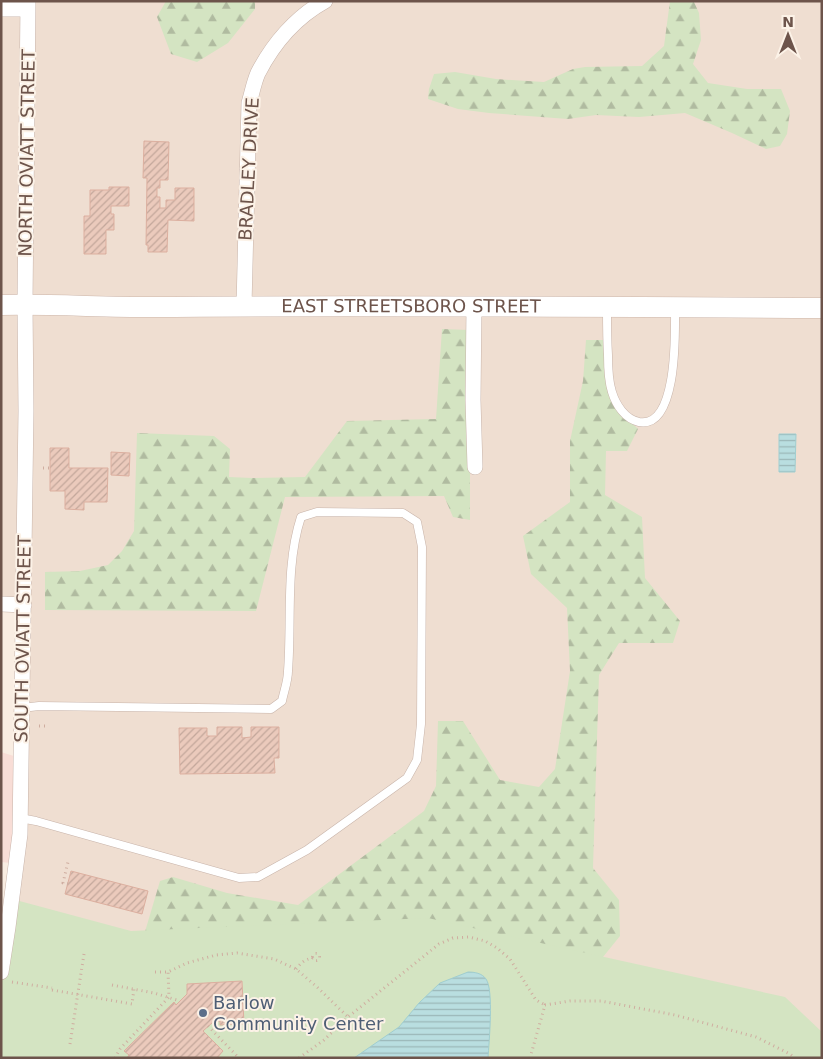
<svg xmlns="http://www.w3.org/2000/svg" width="823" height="1059" font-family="'DejaVu Sans',sans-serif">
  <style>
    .residential { fill: #efded1 }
    .commercial { fill: #f8ddd6 }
    .forest { fill: url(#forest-firs) }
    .green { fill: #d4e4c2 }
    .water { fill: url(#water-rules); stroke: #a0ced0 }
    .building { fill: url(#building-hatch); stroke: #dcaf9f }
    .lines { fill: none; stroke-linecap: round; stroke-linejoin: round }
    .service-casing { stroke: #c8b4aa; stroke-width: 9 }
    .minor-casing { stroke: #c8b4aa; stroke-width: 16 }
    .secondary-casing { stroke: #cdb6aa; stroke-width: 21 }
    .path { stroke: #cfada0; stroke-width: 3; stroke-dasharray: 1 4; stroke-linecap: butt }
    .service { stroke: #fff; stroke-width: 8 }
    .minor { stroke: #fff; stroke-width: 15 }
    .secondary { stroke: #fff; stroke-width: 20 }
    .service-dot { fill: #5c6f8a; stroke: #fcf2e7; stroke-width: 2 }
    .labels { text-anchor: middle; stroke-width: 4; stroke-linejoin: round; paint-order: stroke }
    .street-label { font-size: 18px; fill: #6d544b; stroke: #fcf2e7 }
    .service-label { font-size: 18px; fill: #4e5e75; stroke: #fcf2e7; text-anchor: start }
  </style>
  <defs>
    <pattern id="forest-firs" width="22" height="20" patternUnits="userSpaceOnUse" patternTransform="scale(1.25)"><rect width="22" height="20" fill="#d4e4c2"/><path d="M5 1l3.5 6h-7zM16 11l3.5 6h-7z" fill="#b0bba0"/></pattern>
    <pattern id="water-rules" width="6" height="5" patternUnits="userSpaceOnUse" patternTransform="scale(1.25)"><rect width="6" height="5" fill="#b9dee0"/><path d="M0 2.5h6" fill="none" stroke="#9bb7b8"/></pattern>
    <pattern id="building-hatch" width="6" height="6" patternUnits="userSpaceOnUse" patternTransform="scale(1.25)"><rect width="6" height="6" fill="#ebcabc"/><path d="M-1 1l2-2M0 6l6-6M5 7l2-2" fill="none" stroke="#c3a79b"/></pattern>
  </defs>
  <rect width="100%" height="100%" fill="#f9ede2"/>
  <path class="residential" d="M1,1H822V1058H1L24,605L1,604Z"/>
  <path class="commercial" d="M1,752L17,757L11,863L1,862Z"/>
  <path class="forest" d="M166,1H255V9L228,43L197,62L171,54L157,17Z
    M670,1L694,2L699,13L701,40L693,64L708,83L747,89H781L790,111L787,134L780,146L766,149L732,133L685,113L639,117L596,115L568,119L489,113L458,109L428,99L429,89L434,74L455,72L496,79L544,82L573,69L585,67L642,66L664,46Z
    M442,329L470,330V520L453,517L444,496L285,497L256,611L45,610V572L80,571L108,565L122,551L134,531L137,433L214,436L230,449L229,477L252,478L305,477L347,421L436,419Z
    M586,340H603L609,391L618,409L638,429L627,451H606L605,495L642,517L645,578L680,621L673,643H619L599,675L593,868L619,900L620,936L603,957L506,967L144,935L160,881L173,877L227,893L298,905L424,811L436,786L438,721H463L500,780L539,787L555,769L570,671L567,608L531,574L523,536L570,502V441L583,381Z"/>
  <path class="green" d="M12,899L131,931L428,918L785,997L822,1032V1058H1V971Z"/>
  <path class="water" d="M779,434H796L795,472H779Z
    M468,972C474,972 482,973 486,979C494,990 489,1042 488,1058H354L399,1027L419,1003L440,983Z"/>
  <path class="building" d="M144,141L169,142L168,180H160V188H157V197H160V208H166V200H175V188H194V221L168,220L167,252H148V245H146L147,178H143Z
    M109,187H129V206H111V214H114V230H106V254H84V216H90V190H109Z
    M50,448H69V468H108L107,502H84V510L65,509V491H50Z
    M111,452L130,453L129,476L111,475Z
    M217,727H242V738L251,737V727H279V758H274L275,773L180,774L179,728H207V736H217Z
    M71,871L148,891L142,914L65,894Z
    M242,981L244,1024L220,1025V1021L213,1022L203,1031L223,1051L217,1058H127L129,1055L124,1051L174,1002L176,1005L187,994V984Z"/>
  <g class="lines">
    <g class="service-casing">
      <path id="service" d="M607,309C607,324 607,339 608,355C608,367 608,380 612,392C616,405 625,419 639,422C678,429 675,332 675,309
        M20,818L36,821L239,878L258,877L307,850L407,778L417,760L421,724L422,547L417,522L403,513L317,512L301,517C285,566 292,620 288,671C288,681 284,691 282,701L271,709L39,706L22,708"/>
    </g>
    <g class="minor-casing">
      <path id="minor" d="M1,9H28
        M244,306L249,103C252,93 254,82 258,73C273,44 296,17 325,1
        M474,307L473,400L475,467
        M1,604L24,605
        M1,972L8,927L20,834L26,411L25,304L28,1"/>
    </g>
    <g class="secondary-casing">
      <g id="secondary">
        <path id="s1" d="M1,305C51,304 100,307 150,307C374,305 598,307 822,308"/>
      </g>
    </g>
    <path class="path" d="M43,468H50
      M39,726H49
      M68,884L63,883L68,862
      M312.5 957a3.5 3.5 0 1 1 7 0a3.5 3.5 0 1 1-7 0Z
      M296,969C301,963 305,959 313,958
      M155,972H168L187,963L216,955L237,953L274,959L296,969L317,987L348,1017
      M12,982L52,988
      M112,985L154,993L180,1001
      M52,990L132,1004L134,989
      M208,1026L239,1058
      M70,1044L84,954
      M115,1058L120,1049L169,997L168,972
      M299,1058L324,1040L348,1017L439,944L453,938L469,937L485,941L497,948L510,959L536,1000L545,1005
      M530,1058L545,1005L570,1001H601L675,1015L756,1037L790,1054L795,1058"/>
    <use href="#service" class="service"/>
    <use href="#minor" class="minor"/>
    <use href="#secondary" class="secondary"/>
  </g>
  <circle class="service-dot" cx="203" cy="1013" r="5"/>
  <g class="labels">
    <g class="street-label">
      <text transform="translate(27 153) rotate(-89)" y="6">NORTH OVIATT STREET</text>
      <text transform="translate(249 169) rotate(-87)" y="6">BRADLEY DRIVE</text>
      <text dy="6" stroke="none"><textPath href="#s1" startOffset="410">EAST STREETSBORO STREET</textPath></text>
      <text transform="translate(23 639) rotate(-89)" y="6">SOUTH OVIATT STREET</text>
    </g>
    <g class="service-label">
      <text x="213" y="1009">Barlow<tspan x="213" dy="21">Community Center</tspan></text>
    </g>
  </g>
  <rect width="823" height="1059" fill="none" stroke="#6d544b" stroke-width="5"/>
  <g transform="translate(788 35)" stroke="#fcf2e7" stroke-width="4" paint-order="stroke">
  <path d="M0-4L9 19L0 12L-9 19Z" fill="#6d544b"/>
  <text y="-8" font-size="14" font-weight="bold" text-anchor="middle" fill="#6d544b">N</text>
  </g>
</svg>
